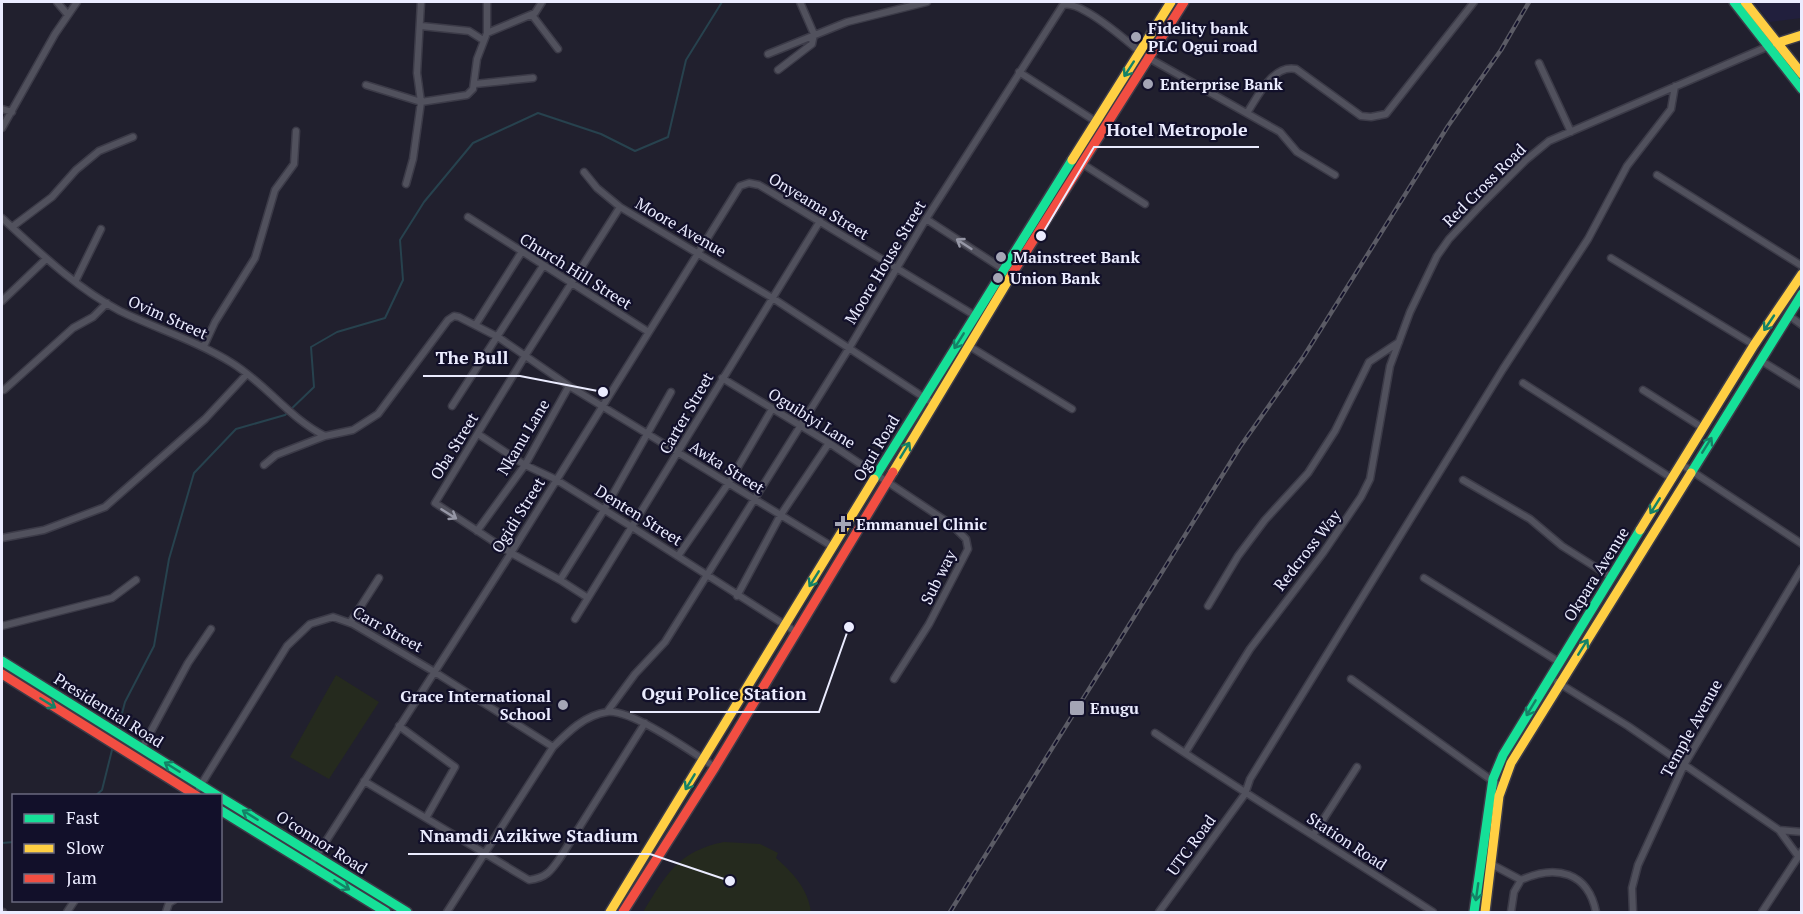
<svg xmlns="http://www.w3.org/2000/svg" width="1803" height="914" font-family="'PT Serif',serif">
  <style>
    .built { fill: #211f3d }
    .green { fill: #252a1e }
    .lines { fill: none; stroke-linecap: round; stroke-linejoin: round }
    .stream { stroke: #27424e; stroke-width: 2 }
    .street-casing { stroke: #3c3b48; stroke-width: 9 }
    .fast-casing { stroke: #3c3b48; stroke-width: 12 }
    .slow-casing { stroke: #3c3b48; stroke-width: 12 }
    .jam-casing { stroke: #3c3b48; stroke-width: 12 }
    .street { stroke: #51515d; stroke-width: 6 }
    .fast { stroke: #16e098; stroke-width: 9 }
    .slow { stroke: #ffcf43; stroke-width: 9 }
    .jam { stroke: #f24e42; stroke-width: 9 }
    .rail-casing { stroke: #5b5b65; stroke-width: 4.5 }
    .rail { stroke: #12102a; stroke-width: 2; stroke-dasharray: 7; stroke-linecap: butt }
    .oneway { stroke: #148266 }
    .oneway2 { stroke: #9697a6 }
    .poi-dot { fill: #a4a5b6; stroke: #12102a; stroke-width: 2 }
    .labels { text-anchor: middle; stroke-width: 4.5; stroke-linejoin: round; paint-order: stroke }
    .poi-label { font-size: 16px; font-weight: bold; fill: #ebecff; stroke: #12102a; text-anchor: start }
    .street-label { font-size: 16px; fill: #ebecff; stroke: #12102a }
    .leader { fill: none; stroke: #ebecff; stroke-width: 2 }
    .callout-dot { fill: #ebecff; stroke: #12102a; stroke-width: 2 }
    .callout-label { font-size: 18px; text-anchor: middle; font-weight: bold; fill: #ebecff; stroke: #12102a; stroke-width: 4.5; stroke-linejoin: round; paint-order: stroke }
  </style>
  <rect width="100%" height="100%" fill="#21202e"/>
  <path class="built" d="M1754,2H1801V18L1770,22Z"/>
  <path class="green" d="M336,675L379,702L329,779L290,757Z
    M724,842L760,844L778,853L776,858C793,873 808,889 811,912H643C666,875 678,851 724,842Z"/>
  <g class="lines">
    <path class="stream" d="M118,729L125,702L154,646L169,559L194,473L236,429L285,415L314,387L311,347L337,332L385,318L403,280L400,240L424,202L473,143L538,113L601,134L635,151L668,137L686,60L722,2
      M95,796L102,790L113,746
      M2,843L14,842"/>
    <g class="street-casing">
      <path id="street" d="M57,2L68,15
        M532,15L558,49
        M421,26L469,31L483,40
        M487,33L535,13L542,2
        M768,54L847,22L927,2
        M1147,57L1280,132L1297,152L1335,175
        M1539,63L1571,132
        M778,70L812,44L814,34L800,2
        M1019,72L1095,121
        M475,84L533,78
        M366,85L421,102L417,73L421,2
        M2,109L12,112
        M1247,113C1258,96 1273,64 1296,69L1361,116L1371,117L1386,114L1474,2
        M2,128L55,34L77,2
        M1081,163L1145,204
        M584,172L597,188L620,207
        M1657,175L1802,266
        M406,184L413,159L421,102L467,95L473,89L477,59L487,33V2
        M468,217L647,331
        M2,218C38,251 76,288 120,311C157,329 197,341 232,363C266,384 289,418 325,436
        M926,219L1003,269
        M12,227L52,197L76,170L99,151L133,137
        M1611,258L1754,345
        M76,280L101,229
        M2,301L46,259
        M1788,315L1802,325
        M476,324L521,253
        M204,346L215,322L255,258L275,190L294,164L296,131
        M969,346L1072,409
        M1760,360L1802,386
        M722,378L829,443L952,525L966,539L968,549L929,624L894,679
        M1523,383L1673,479
        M4,390L73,328L93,317L107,303
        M1643,390L1703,428
        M671,392L604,510L560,580L511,553L435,503L525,356L620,207L774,299L934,404
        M452,406L543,266
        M478,434L525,465L555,479L632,527L796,632
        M1681,464L1802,544
        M264,465L276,455L325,436L353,430L378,414L448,320L454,316L459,317L498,337L569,386L833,547
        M1463,480L1530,519L1562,546L1611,577
        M477,531L525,465L569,386
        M2,538L44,530L105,507L205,419L247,374
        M678,556L728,484L772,409
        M1424,578L1559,662
        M560,580L588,598
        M737,596L780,516L829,443
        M1208,606L1238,556L1265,520L1308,473L1335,431L1369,362L1399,342
        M575,619L820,221
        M350,623L379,578
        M2,626L112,598L136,580
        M1351,679L1501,787
        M1557,682L1628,726L1779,830L1798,856
        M607,712L635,674L665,642L851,345L926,219L1063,5C1080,0 1126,40 1140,52
        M399,726L455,767L426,818
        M1155,733C1246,795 1341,852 1433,912
        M142,748L188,663L211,629
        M1185,753L1250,649L1323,553L1361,497L1370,479L1390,366L1410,312L1437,256L1449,239L1482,204L1526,160L1549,141L1769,46
        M364,781L529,880C546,878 551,871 560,858L645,723
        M199,788L287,646L310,624L333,617L353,624L433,671L553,747
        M1779,830L1802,832
        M1314,834L1357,767
        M1491,864L1521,880
        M310,866L511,553L740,186L749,183L759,185L974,315
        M2,912H3
        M67,912L75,900
        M166,912L169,903L174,900
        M447,912L553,747C568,732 585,715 607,712C632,709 693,753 715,767
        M1159,912L1245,794L1250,779L1503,369L1588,239L1627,166L1671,109L1675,86
        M1511,912L1514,892L1521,880C1556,864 1588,872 1596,912
        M1633,912L1632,888L1638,865L1684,765L1802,568
        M1762,912L1802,851"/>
    </g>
    <g class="fast-casing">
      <path id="fast" d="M1734,2L1802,89
        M1691,473L1802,294
        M874,479L1072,160
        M2,661L218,796
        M220,797L407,912
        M220,810L386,912
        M1474,912L1493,779L1503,755L1640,530"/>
    </g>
    <g class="slow-casing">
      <path id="slow" d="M1745,2L1802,74
        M1777,43L1802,35
        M1072,160L1171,2
        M893,472L1012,274
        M1640,530L1754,345L1802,274
        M610,912L874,479
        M1485,912L1499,796L1511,763L1691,473"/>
    </g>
    <g class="jam-casing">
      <path id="jam" d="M1012,274L1184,2
        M2,674L197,796
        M623,912L715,767L893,472"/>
    </g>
    <use href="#street" class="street"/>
    <use href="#fast" class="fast"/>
    <use href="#slow" class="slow"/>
    <use href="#jam" class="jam"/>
    <g class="rail-casing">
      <path id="rail" d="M950,912L1240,447L1304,356L1448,126L1501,50L1529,2"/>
    </g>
    <use href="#rail" class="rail"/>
  </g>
  <defs><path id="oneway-shaft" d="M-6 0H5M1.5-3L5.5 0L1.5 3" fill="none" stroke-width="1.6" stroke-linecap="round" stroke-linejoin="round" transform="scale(1.5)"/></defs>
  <g class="oneway">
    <use href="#oneway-shaft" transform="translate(1129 69) rotate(123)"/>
    <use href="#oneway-shaft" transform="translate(1769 323) rotate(124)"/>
    <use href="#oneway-shaft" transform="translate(959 341) rotate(122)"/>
    <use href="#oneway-shaft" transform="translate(1707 445) rotate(-58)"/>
    <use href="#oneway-shaft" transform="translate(905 450) rotate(-59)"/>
    <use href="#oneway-shaft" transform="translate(1655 506) rotate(122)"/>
    <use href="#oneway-shaft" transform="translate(814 579) rotate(122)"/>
    <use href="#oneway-shaft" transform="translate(1583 647) rotate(-58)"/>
    <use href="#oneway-shaft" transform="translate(48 703) rotate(32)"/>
    <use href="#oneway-shaft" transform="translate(1531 708) rotate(121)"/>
    <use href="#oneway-shaft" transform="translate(172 767) rotate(-148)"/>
    <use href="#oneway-shaft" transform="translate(690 782) rotate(121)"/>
    <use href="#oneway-shaft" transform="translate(250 815) rotate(-148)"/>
    <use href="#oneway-shaft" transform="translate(342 885) rotate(32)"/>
    <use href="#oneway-shaft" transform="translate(1477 892) rotate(98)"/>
  </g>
  <g class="oneway2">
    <use href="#oneway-shaft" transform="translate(964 244) rotate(-147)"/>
    <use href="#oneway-shaft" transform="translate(449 514) rotate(32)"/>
  </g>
  <g class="poi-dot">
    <circle cx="1136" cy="37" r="6"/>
    <circle cx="1148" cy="84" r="6"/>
    <circle cx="1001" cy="257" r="6"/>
    <circle cx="998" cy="278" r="6"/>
    <path d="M840 515h6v6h6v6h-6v6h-6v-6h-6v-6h6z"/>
    <circle cx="563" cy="705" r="6"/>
    <rect x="1069" y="700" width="16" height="16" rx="3"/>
  </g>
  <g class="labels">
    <g class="poi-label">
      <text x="1148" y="34">Fidelity bank<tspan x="1148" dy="18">PLC Ogui road</tspan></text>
      <text x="1160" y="90">Enterprise Bank</text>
      <text x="1013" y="263">Mainstreet Bank</text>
      <text x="1010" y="284">Union Bank</text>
      <text x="856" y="530">Emmanuel Clinic</text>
      <text x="551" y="702" text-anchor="end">Grace International<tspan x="551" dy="18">School</tspan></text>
      <text x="1090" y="714">Enugu</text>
    </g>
    <g class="street-label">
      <text transform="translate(1484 185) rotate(-45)" y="6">Red Cross Road</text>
      <text transform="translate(819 206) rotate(31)" y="6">Onyeama Street</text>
      <text transform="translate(681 227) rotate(30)" y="6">Moore Avenue</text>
      <text transform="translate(885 262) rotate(-59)" y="6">Moore House Street</text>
      <text transform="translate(576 271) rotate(32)" y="6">Church Hill Street</text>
      <text transform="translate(168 317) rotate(24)" y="6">Ovim Street</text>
      <text transform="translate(686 413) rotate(-60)" y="6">Carter Street</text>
      <text transform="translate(812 418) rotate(32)" y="6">Oguibiyi Lane</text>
      <text transform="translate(523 437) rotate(-59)" y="6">Nkanu Lane</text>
      <text transform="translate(454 446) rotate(-58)" y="6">Oba Street</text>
      <text transform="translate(876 448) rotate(-59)" y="6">Ogui Road</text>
      <text transform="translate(727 467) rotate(32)" y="6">Awka Street</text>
      <text transform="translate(518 515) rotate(-58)" y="6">Ogidi Street</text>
      <text transform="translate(639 515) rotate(32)" y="6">Denten Street</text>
      <text transform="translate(1307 550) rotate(-52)" y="6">Redcross Way</text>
      <text transform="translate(1596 574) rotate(-58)" y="6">Okpara Avenue</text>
      <text transform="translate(938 577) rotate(-63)" y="6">Sub way</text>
      <text transform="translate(388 629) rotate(29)" y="6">Carr Street</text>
      <text transform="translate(109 710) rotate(32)" y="6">Presidential Road</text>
      <text transform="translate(1691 728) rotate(-61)" y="6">Temple Avenue</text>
      <text transform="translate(1347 841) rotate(33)" y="6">Station Road</text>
      <text transform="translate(322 842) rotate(32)" y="6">O'connor Road</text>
      <text transform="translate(1191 845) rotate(-54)" y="6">UTC Road</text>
    </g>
  </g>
  <path class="leader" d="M1041 236L1094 147H1259M603 392L520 376H423M849 627L819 712H630M730 881L650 854H408"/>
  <g class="callout-dot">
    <circle cx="1041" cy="236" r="6"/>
    <circle cx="603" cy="392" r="6"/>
    <circle cx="849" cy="627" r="6"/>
    <circle cx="730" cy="881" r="6"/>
  </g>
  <g class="callout-label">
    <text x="1177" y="136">Hotel Metropole</text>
    <text x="472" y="364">The Bull</text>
    <text x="724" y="700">Ogui Police Station</text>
    <text x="529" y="842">Nnamdi Azikiwe Stadium</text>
  </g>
  <rect width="1803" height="914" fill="none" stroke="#ebecff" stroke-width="6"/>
  <rect x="12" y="794" width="210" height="108" fill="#12102a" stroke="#69687f" stroke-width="1.5"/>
  <rect x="24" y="814" width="30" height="9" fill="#16e098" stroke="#69687f" stroke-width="1.5"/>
  <text x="66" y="824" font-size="18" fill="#ebecff">Fast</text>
  <rect x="24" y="844" width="30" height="9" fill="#ffcf43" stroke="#69687f" stroke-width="1.5"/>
  <text x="66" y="854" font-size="18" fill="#ebecff">Slow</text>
  <rect x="24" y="874" width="30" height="9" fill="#f24e42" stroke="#69687f" stroke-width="1.5"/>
  <text x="66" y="884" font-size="18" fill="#ebecff">Jam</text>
</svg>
